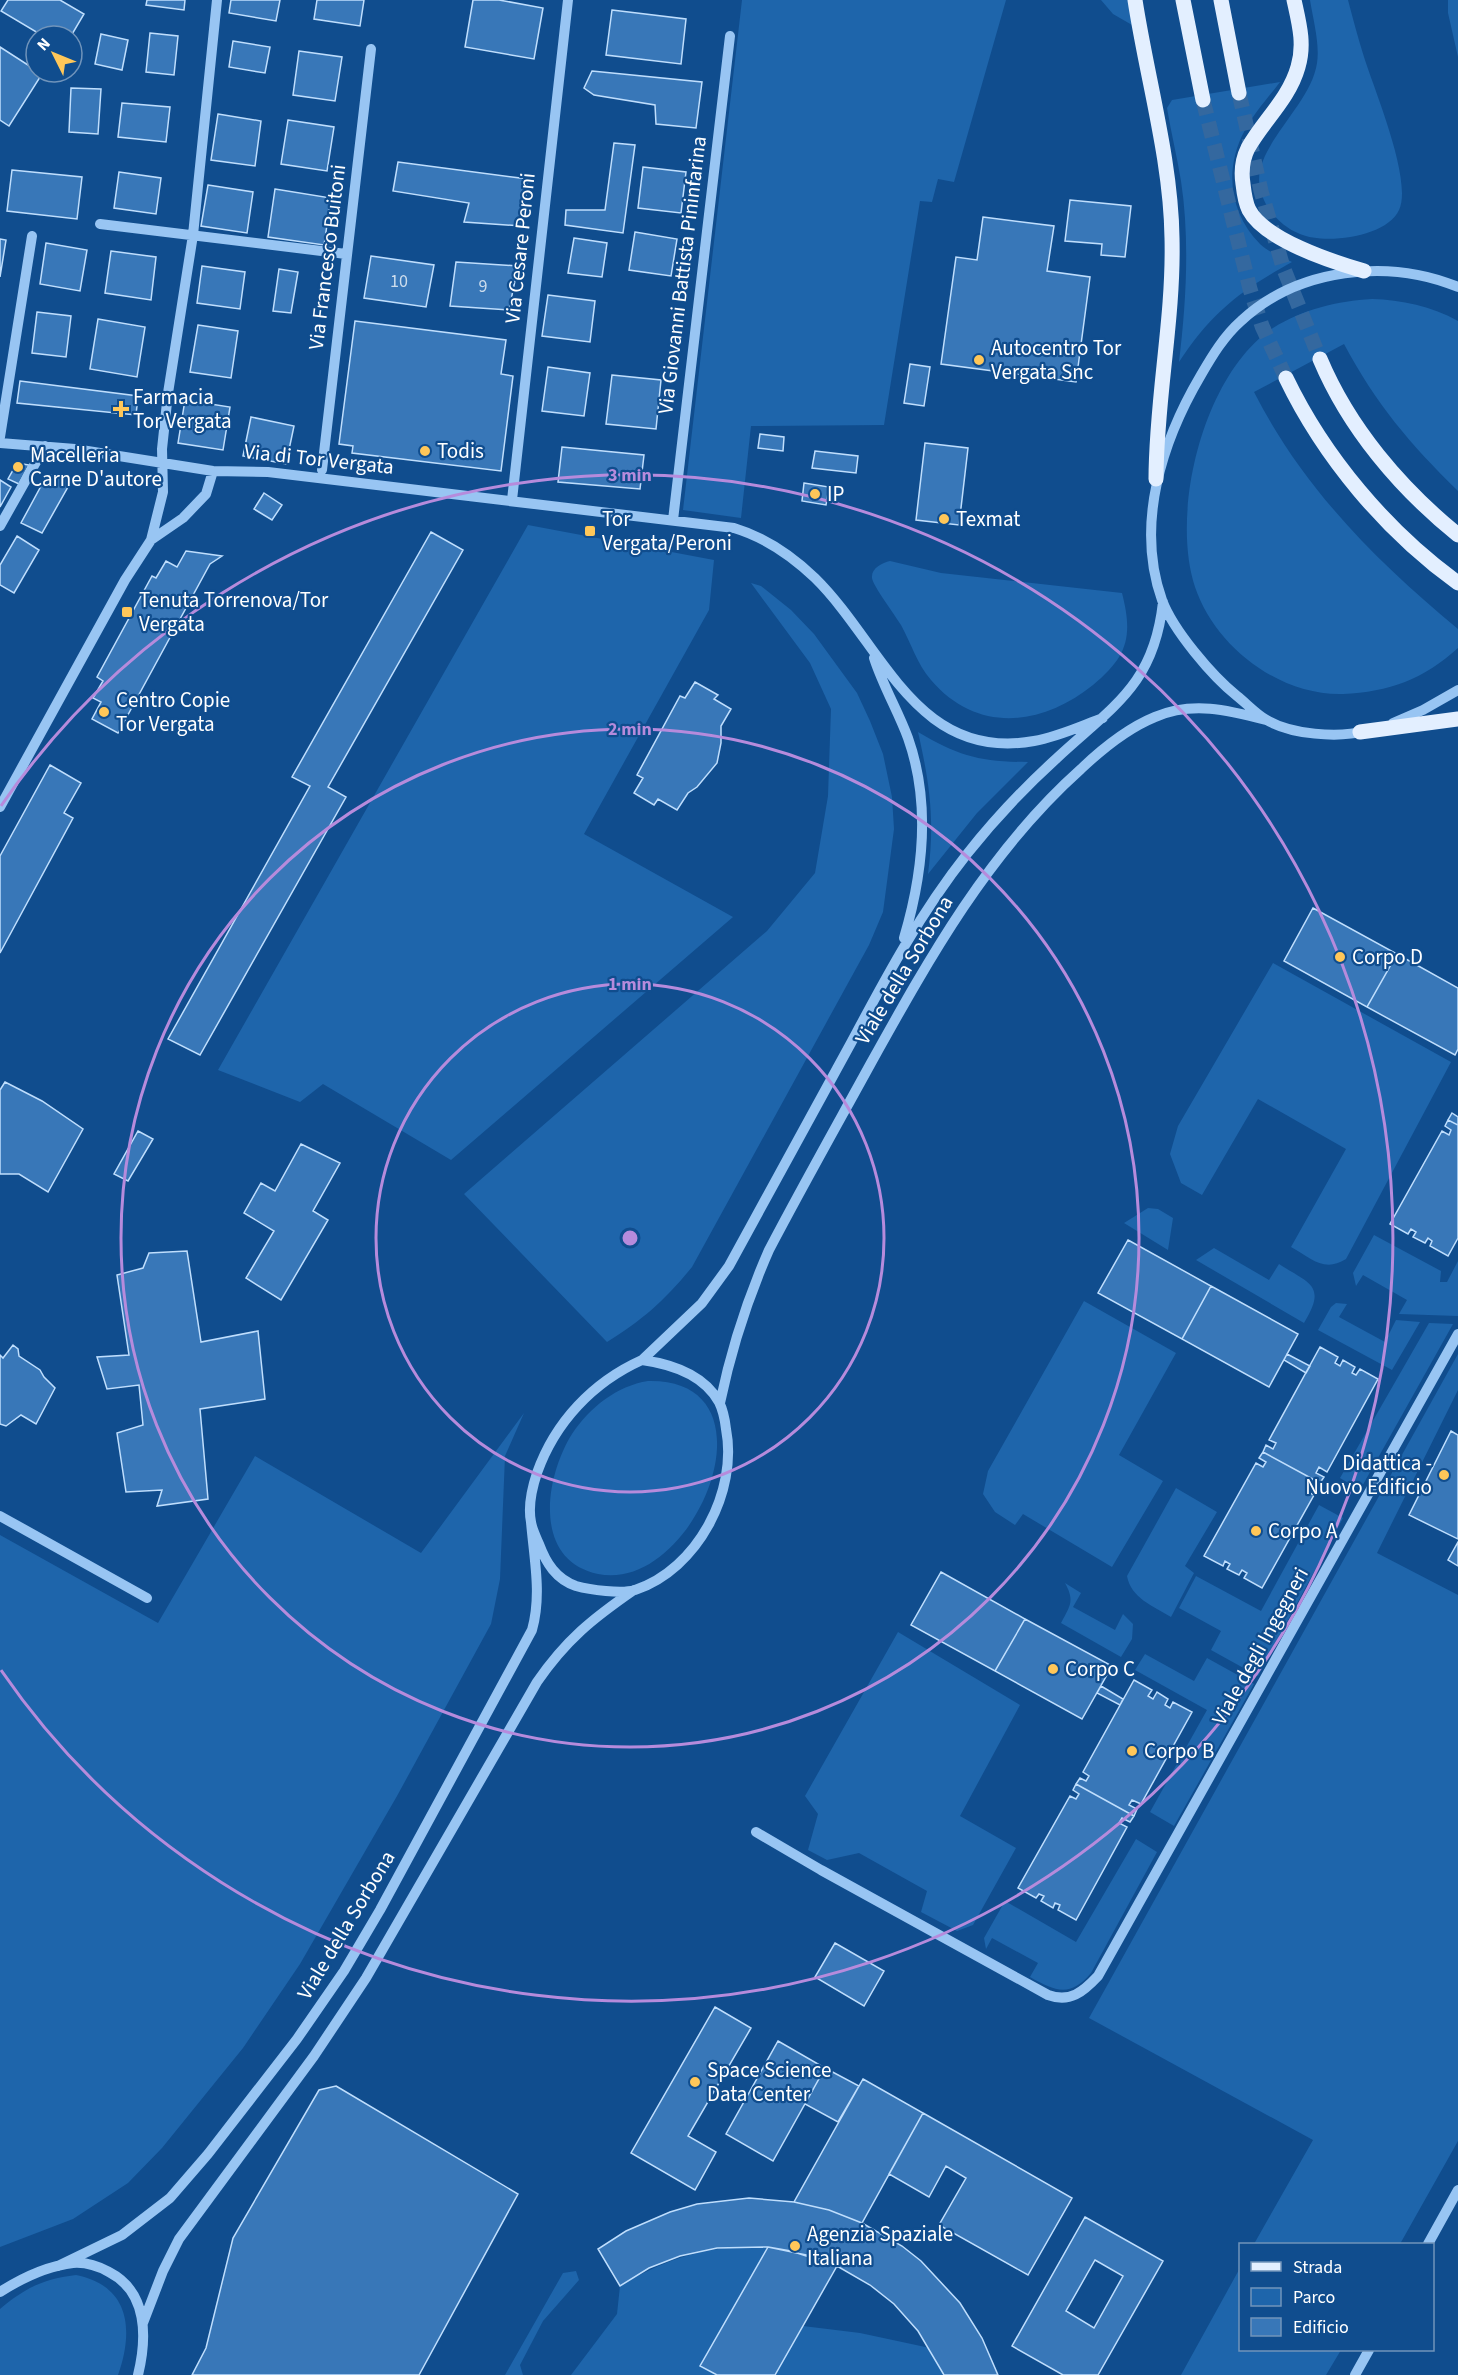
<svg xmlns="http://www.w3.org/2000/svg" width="1458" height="2375" font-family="'Source Sans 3',sans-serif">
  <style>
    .green { fill: #1e65ab }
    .building { fill: #3877b8; stroke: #bfdefd; stroke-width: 1.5; fill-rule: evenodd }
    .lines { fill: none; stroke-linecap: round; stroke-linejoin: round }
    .major-tunnel { stroke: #34689f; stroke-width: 15; stroke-dasharray: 15 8; stroke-linecap: butt }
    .minor { stroke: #98c5f3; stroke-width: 10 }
    .major { stroke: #e3efff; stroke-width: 15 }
    .ring { fill: none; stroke: #b68bdc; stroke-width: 3 }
    .poi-dot { fill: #ffc759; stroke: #104d8e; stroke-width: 2 }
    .labels { text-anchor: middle; stroke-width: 4.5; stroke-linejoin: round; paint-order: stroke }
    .number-label { font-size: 18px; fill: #cddded }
    .street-label { font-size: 21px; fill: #fff; stroke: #104d8e }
    .poi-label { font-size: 21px; fill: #fff; stroke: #104d8e; text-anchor: start }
    .centre { fill: #b68bdc; stroke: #104d8e; stroke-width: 3 }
    .ring-label { font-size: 18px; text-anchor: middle; font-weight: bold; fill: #b68bdc; stroke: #104d8e; stroke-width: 4.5; stroke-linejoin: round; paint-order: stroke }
  </style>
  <rect width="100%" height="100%" fill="#104d8e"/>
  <path class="green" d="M742,0H1006L954,182L938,179L932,202L920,201L884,425L751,426L741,518L683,510Z
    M1101,0H1135L1139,29L1113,14Z
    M1310,0H1348C1353,19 1358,38 1364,57C1374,89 1413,181 1399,210C1387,237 1325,245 1300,234C1281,227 1264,208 1260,188C1251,148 1311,106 1317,63C1320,44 1313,19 1310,0Z
    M1448,0H1458V57L1448,13Z
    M1280,82C1268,98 1254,113 1245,130C1224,168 1229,213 1260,244C1268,252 1282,257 1292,262C1240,291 1212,312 1179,362C1186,304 1190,240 1181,181C1177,157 1171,132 1167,108L1172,100Z
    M1372,299C1401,300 1432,306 1458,321V491C1410,444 1376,404 1344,344L1254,392C1303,488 1376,561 1458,629V648C1424,679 1389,692 1343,694C1280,696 1215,647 1195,587C1170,511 1204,373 1273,328C1303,309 1338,301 1372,299Z
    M528,525L714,560L709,610L584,834L733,917L451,1160L323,1084L300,1102L218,1070Z
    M890,561L941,573L1122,593C1133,636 1128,656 1093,685C1042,726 977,734 931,680C917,664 911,643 901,625C895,615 873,586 872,578C871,568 882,563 890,561Z
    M751,583L761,586L791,610L814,634L857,693L870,721L883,754L892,797L894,829L883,912L869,945L692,1267C666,1299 643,1320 607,1342L464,1194L767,931L815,873L828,796L831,709L810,663Z
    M918,732C959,756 980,762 1028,762L977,813L928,874C935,821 930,785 918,732Z
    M1273,963L1451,1062L1346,1259C1324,1273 1311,1258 1291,1247L1346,1149L1258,1099L1202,1195L1181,1183L1170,1154L1178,1126Z
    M1148,1208L1158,1209L1173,1218L1168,1250L1124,1223Z
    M1374,1235L1441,1271L1440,1282H1447L1458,1261V1316L1399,1314L1407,1300L1363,1275L1356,1286L1353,1273Z
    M1214,1248L1269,1280L1279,1264C1310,1284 1327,1285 1304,1323L1196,1260Z
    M1084,1301L1176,1353L1119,1455L1163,1481L1112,1567L1023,1514L1015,1525L995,1512L983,1494L988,1471Z
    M1336,1303L1347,1304L1339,1317L1385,1342L1396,1320L1420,1322L1392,1370L1318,1330L1331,1307Z
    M1429,1323L1453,1324L1360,1490L1340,1478Z
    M1458,1354V1390L1377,1553L1458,1595V2141L1400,2244H1254L1313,2140L1089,2018Z
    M648,1381C783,1378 695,1594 598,1574C532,1560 545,1477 572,1434C590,1407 617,1386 648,1381Z
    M524,1413L505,1456L500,1579L491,1624L397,1796L300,1964L243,2048L162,2148L128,2183L73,2219L0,2247V1535L158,1623L255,1456L421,1553Z
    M1176,1488L1217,1512L1185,1566L1194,1573L1171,1617C1153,1606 1131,1598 1127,1576Z
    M1319,1505L1343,1518L1258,1676L1211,1650L1221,1631L1179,1608L1196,1576L1261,1611Z
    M1065,1583L1081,1593L1073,1607L1115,1630L1123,1614L1133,1624L1132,1639L1121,1657L1061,1623C1070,1606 1075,1601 1065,1583Z
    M898,1632L1020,1705L960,1816L1016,1848L973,1925L957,1931L921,1912L927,1891L859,1853L827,1860L808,1850L818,1814L805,1796Z
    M1145,1654L1194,1681L1207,1658L1254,1684L1174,1826L1150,1812L1207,1710L1135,1670Z
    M1136,1839L1157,1852L1091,1973C1070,1998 1055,1991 1030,1977L1038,1963L992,1938L986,1949L984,1938L1005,1901L1076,1942Z
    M746,2246L768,2247L701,2366L717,2375H571L617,2314L620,2286C662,2261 697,2249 746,2246Z
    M1240,2268V2350H1341L1326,2375H1181Z
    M576,2271L579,2280L543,2321L520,2365L523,2375H505L563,2273Z
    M76,2275C130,2286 134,2330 118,2375H0V2309C25,2288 43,2279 76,2275Z
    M803,2326L860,2333L930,2348L944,2375H775Z"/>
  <path class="building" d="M8,0H60L84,14L71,36H43L1,11Z
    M147,0H185L184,10L146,5Z
    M231,0H280L276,21L229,13Z
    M317,0H364L360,26L314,19Z
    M473,0H499L543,8L534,59L465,47Z
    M612,10L686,19L681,64L606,55Z
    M150,33L178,36L174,75L146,72Z
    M101,34L128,40L122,70L95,64Z
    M233,41L270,47L265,73L229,67Z
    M0,47L42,74L9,126L0,120Z
    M299,51L342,57L335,101L293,95Z
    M592,71L702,82L696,128L656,124L655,105L594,95L584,88Z
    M71,88L101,89L98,134L69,132Z
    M122,103L170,107L166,142L118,137Z
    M218,114L261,121L255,166L211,160Z
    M288,120L334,127L327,171L281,164Z
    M614,143L635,145L623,233L565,225L566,210H605Z
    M398,162L528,179L522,226L464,222L469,203L393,191Z
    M643,167L686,172L681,213L638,208Z
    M12,170L82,177L77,219L7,211Z
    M119,172L161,178L156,214L114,208Z
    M208,185L253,192L247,233L201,226Z
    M275,189L331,198L324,245L268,237Z
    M1070,200L1131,206L1125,257L1101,255L1102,244L1065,241Z
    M983,217L1054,226L1047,271L1090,277L1076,382L941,364L956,257L977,260Z
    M635,232L677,239L671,276L629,270Z
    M574,238L607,243L602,277L568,273Z
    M0,239L6,240L0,277Z
    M46,243L87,250L80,291L40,284Z
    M111,251L156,257L151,300L105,293Z
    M371,256L434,265L426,307L364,298Z
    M456,262L518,266L509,310L450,306Z
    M202,266L245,272L240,309L197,303Z
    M279,269L298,272L291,313L273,311Z
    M548,295L595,301L590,342L542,336Z
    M37,312L71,316L66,357L32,353Z
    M98,319L145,327L137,377L90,369Z
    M355,321L506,340L501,374L513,376L501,471L352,453L353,446L339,444Z
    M198,325L238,331L231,378L190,372Z
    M910,364L930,367L924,406L904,403Z
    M548,367L590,373L584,416L542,411Z
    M612,375L661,380L656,429L606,424Z
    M20,381L138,396L136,415L17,403Z
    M185,400L230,407L223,450L178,443Z
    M251,417L294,426L286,464L243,456Z
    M760,434L784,437L783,451L758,448Z
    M925,443L968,448L959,525L916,520Z
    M562,447L644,455L640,489L558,482Z
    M815,451L858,456L856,473L812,468Z
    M17,463L29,465L19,484L8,479Z
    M47,475L73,478L42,533L21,523Z
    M0,480L11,487L0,507Z
    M804,483L829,487L826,505L802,501Z
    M264,493L282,505L272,520L254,509Z
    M431,532L463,550L328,787L346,797L200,1055L168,1039L310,786L292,777Z
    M17,536L39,550L14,593L0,585V565Z
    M186,551L222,556L210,564L118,733L92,719L101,702L93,698L103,681L97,677L152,576L156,578L166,561L177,567Z
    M695,682L718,695L714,699L731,709L721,726V743L717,763L697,787L688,793L677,810L658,799L654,805L634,793L643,778L637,775L680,696L685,698Z
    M50,765L81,783L64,813L73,818L0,953V856Z
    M1313,908L1397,954L1367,1007L1284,961Z
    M1397,954L1458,988V1049L1455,1055L1367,1007Z
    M5,1082L42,1101L83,1129L48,1192L19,1174H0V1090Z
    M1452,1113L1458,1117V1125L1448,1120Z
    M1448,1120L1458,1125V1238L1448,1256L1430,1246L1432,1241L1428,1238L1425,1243L1413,1237L1416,1232L1411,1229L1408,1234L1390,1224L1442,1131L1449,1135L1451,1130L1445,1126Z
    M138,1131L153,1139L128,1181L114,1174Z
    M301,1144L340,1163L313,1211L328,1220L281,1300L246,1278L274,1231L244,1213L261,1183L275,1191Z
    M1128,1240L1211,1286L1182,1339L1098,1293Z
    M187,1251L201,1342L258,1331L265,1399L200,1409L208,1499L157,1506L162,1490L126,1492L117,1433L143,1425L139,1385L107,1389L97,1357L129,1355L117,1275L143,1268L149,1253Z
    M1211,1286L1298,1334L1269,1387L1182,1339Z
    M13,1345L18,1349L19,1356L40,1370L44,1377L55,1388L36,1424L21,1415L6,1426L0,1424V1355L3,1358Z
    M1320,1347L1338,1357L1335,1363L1340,1366L1343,1360L1355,1367L1352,1373L1356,1375L1360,1369L1378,1379L1327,1472L1319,1467L1316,1473L1324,1477L1320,1483L1263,1452L1266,1445L1273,1449L1276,1443L1269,1440Z
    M1287,1354L1310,1366L1306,1373L1284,1360Z
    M1451,1431L1458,1435V1539L1409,1515Z
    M1263,1452L1320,1483L1317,1490L1309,1485L1306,1491L1314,1495L1262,1588L1244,1578L1247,1573L1242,1570L1239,1575L1227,1569L1230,1564L1225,1561L1223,1566L1204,1556L1256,1463L1263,1467L1266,1462L1259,1458Z
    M1458,1542V1566L1448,1560Z
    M941,1572L1025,1619L995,1671L911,1625Z
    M1025,1619L1112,1666L1082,1719L995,1671Z
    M1134,1680L1152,1690L1148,1696L1153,1699L1157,1692L1168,1699L1165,1705L1170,1708L1173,1702L1192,1712L1141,1804L1132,1800L1129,1805L1137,1809L1134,1816L1076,1784L1080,1778L1086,1781L1089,1776L1083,1772Z
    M1101,1686L1123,1699L1120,1705L1097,1693Z
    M1076,1784L1134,1816L1130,1822L1122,1818L1119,1823L1127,1827L1076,1920L1058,1910L1060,1905L1055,1903L1053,1908L1041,1901L1044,1896L1039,1894L1036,1898L1018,1888L1070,1796L1076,1799L1079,1794L1073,1790Z
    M835,1943L884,1971L864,2006L815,1977Z
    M715,2007L751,2028L688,2136L716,2152L695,2190L631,2153Z
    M778,2041L825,2068L773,2161L726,2134Z
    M825,2068L859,2086L838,2122L805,2104Z
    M863,2079L923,2113L862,2223L829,2210L794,2202Z
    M336,2086L518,2194L419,2375H192L206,2348L233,2238L319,2090Z
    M923,2113L1072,2198L1028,2275L939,2225L966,2178L946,2166L929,2197L889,2174Z
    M749,2198L794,2202L829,2210L862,2223L902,2246L921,2261L960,2303L982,2338L998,2375H944L918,2331L894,2304L870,2285L837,2266L811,2256L768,2247L717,2248L680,2256L649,2268L620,2286L598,2249L626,2231L670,2212L697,2204Z
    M1085,2217L1163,2261L1098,2375H1063L1012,2346ZM1095,2260L1123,2276L1094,2328L1066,2311Z
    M768,2247L791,2251L837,2266L775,2375H717L700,2366Z"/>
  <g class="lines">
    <path class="major-tunnel" d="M1239,93L1261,191L1283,267L1320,359
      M1203,100L1250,289L1262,326L1286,378"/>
    <path class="minor" d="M100,224L346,254
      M0,437L32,236
      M0,443L75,449L213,471L268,472L734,528C764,537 792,556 815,578C883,645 916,762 1034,741C1058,737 1081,726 1103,718
      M322,470L371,49
      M512,500L568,0
      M673,520L730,36
      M0,526L45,446
      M151,540L163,492L162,449L168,393L193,235L217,0
      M874,658C883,686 898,711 908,738C931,803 923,874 904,938
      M1393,723L1423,710L1458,690
      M1366,731C1338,738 1291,735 1265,719C1255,713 1246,703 1237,696C1212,676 1173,630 1162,600C1135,524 1162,441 1201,375C1212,356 1224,336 1241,321C1298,268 1388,258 1458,287
      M0,807L125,580L151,540L183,518L206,494L213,471
      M642,1360L702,1303L729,1266C770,1192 810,1117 851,1043C886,977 921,912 967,854C994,820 1025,787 1057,758C1113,706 1154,685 1163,602
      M642,1360C671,1364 704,1375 719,1402C723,1410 725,1420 726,1429C738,1491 698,1569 635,1590C622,1594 590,1590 576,1586C556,1579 546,1563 539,1544C536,1537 532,1529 531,1522C528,1507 532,1488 537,1473C555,1422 593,1382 642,1360Z
      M720,1403C731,1350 747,1300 769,1250C802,1187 837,1125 871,1063C930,957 989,851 1081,769C1102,749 1128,728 1155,717C1192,701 1228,710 1266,720
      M0,1516L147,1598
      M756,1832L821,1870L1048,1995C1070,2003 1083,1992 1098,1976L1458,1334
      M1428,2244L1458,2190
      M58,2266L122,2235L170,2198L208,2154L297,2039L344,1971L380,1910L532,1630C542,1595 534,1558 531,1522
      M0,2292C22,2278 47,2266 73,2263C86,2262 98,2266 109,2272C148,2292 147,2338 138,2375
      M143,2323L163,2271L179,2239L314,2056L366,1978L537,1682C566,1640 592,1619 634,1590
      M1355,2375L1369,2350"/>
    <path class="major" d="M1135,0C1147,78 1171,160 1172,238C1174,319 1156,399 1156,479
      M1183,0L1203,100
      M1221,0L1239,93
      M1294,0C1299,23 1305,44 1298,67C1289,99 1263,121 1248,148C1242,160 1241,171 1243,184C1244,193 1245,202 1249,210C1265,240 1333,262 1364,271
      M1320,359C1349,428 1400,488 1458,535
      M1286,378C1324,457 1386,531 1458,583
      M1360,732L1458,719"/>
  </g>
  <g class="ring">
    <circle cx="630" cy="1238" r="254"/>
    <circle cx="630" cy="1238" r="509"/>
    <path d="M1 806A763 763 0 1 1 1 1670"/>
  </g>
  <g class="poi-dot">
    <circle cx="979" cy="360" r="6"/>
    <path d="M118 400h6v6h6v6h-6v6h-6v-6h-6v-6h6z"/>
    <circle cx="425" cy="451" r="6"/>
    <circle cx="18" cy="467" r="6"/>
    <circle cx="815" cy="494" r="6"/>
    <circle cx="944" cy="519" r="6"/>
    <rect x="584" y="525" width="12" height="12" rx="3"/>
    <rect x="121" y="606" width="12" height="12" rx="3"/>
    <circle cx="104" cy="712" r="6"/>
    <circle cx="1340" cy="957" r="6"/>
    <circle cx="1444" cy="1475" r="6"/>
    <circle cx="1256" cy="1531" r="6"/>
    <circle cx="1053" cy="1669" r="6"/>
    <circle cx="1132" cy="1751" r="6"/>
    <circle cx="695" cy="2082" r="6"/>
    <circle cx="795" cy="2246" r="6"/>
  </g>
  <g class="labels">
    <g class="number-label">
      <text x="399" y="287">10</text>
      <text x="483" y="292">9</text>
    </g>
    <g class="street-label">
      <text transform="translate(520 248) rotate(-84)" y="7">Via Cesare Peroni</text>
      <text transform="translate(327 257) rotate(-83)" y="7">Via Francesco Buitoni</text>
      <text transform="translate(682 275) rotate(-83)" y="7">Via Giovanni Battista Pininfarina</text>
      <text transform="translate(319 459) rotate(6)" y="7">Via di Tor Vergata</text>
      <text transform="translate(904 970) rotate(-59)" y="7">Viale della Sorbona</text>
      <text transform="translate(1260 1646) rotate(-61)" y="7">Viale degli Ingegneri</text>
      <text transform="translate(346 1925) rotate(-59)" y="7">Viale della Sorbona</text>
    </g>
    <g class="poi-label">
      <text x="991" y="355">Autocentro Tor<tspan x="991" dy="24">Vergata Snc</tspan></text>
      <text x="133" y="404">Farmacia<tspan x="133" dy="24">Tor Vergata</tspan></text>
      <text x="437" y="458">Todis</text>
      <text x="30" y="462">Macelleria<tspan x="30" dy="24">Carne D'autore</tspan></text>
      <text x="827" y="501">IP</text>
      <text x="602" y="526">Tor<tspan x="602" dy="24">Vergata/Peroni</tspan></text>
      <text x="956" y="526">Texmat</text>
      <text x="139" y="607">Tenuta Torrenova/Tor<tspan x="139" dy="24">Vergata</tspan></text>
      <text x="116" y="707">Centro Copie<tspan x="116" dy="24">Tor Vergata</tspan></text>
      <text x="1352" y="964">Corpo D</text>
      <text x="1432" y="1470" text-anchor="end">Didattica -<tspan x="1432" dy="24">Nuovo Edificio</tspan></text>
      <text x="1268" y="1538">Corpo A</text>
      <text x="1065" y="1676">Corpo C</text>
      <text x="1144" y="1758">Corpo B</text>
      <text x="707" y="2077">Space Science<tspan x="707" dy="24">Data Center</tspan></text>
      <text x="807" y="2241">Agenzia Spaziale<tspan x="807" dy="24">Italiana</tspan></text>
    </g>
  </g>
  <circle cx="630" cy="1238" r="9" class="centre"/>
  <g class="ring-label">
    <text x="630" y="481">3 min</text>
    <text x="630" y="735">2 min</text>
    <text x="630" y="990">1 min</text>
  </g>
  <rect x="1239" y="2243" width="195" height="108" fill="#104d8e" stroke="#7094bb" stroke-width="1.5"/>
  <rect x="1251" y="2262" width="30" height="9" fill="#e3efff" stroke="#7094bb" stroke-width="1.5"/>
  <text x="1293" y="2273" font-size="18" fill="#ffffff">Strada</text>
  <rect x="1251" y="2288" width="30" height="18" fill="#1e65ab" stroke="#7094bb" stroke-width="1.5"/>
  <text x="1293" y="2303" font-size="18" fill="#ffffff">Parco</text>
  <rect x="1251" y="2318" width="30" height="18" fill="#3877b8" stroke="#7094bb" stroke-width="1.5"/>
  <text x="1293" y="2333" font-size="18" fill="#ffffff">Edificio</text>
  <g transform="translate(54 54) rotate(313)"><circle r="28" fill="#104d8e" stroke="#7094bb" stroke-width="1.5"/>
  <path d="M0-4.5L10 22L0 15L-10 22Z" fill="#ffc759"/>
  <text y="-9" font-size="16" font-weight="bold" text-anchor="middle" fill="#ffffff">N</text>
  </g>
</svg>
